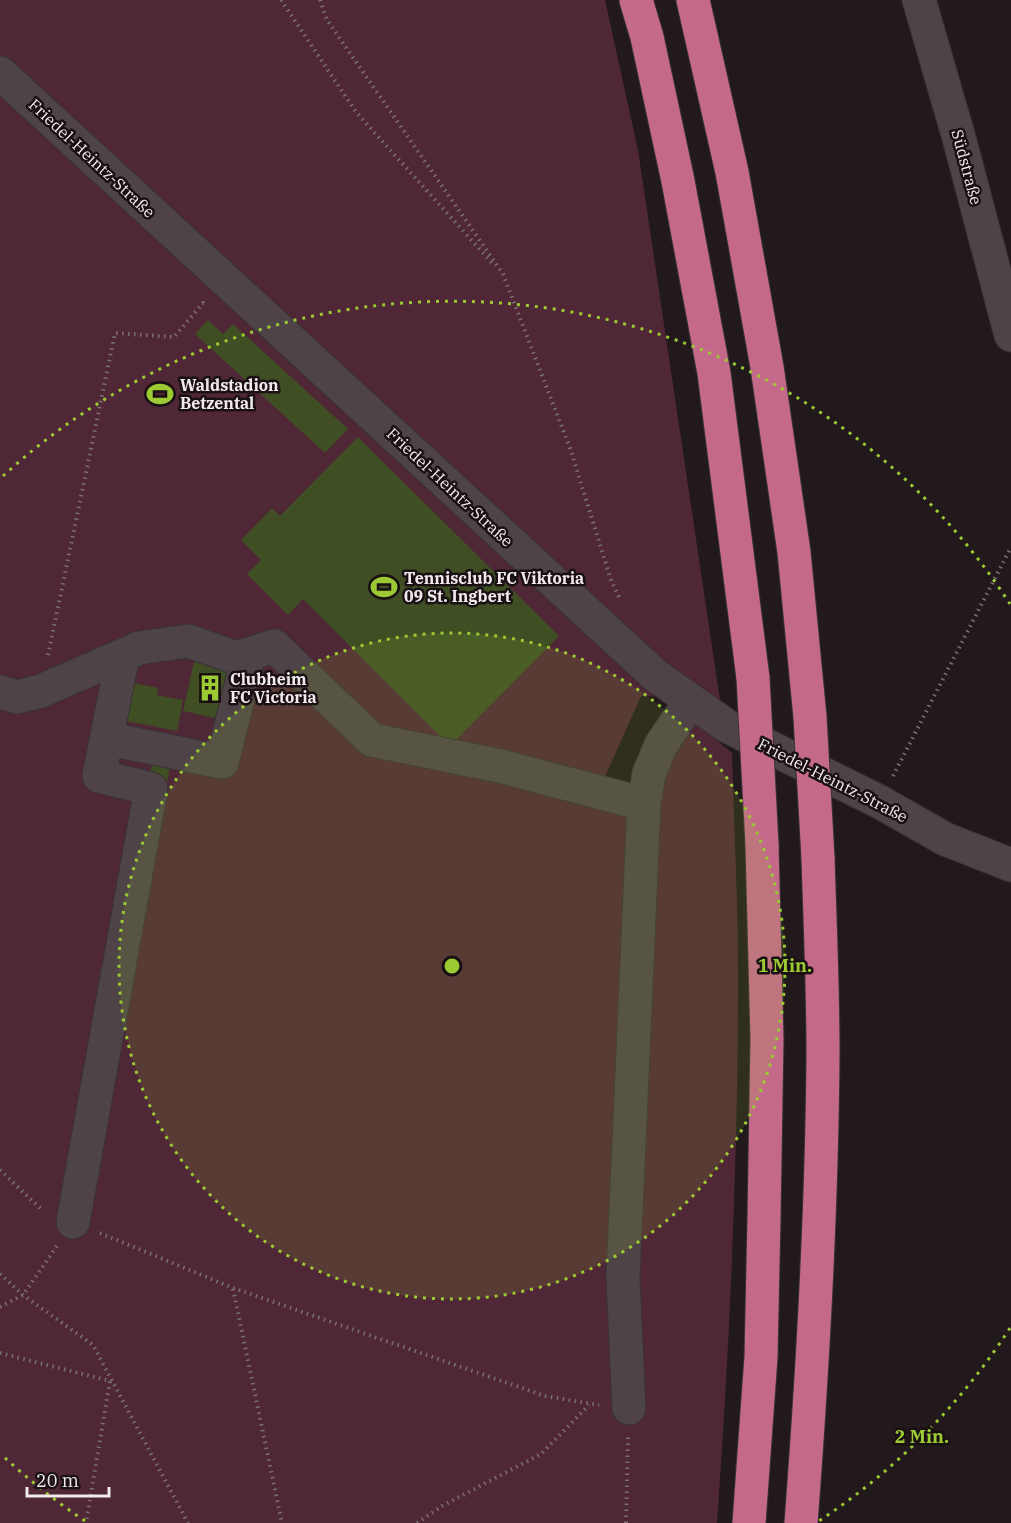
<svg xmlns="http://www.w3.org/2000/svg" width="1011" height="1523" font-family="'IBM Plex Serif',serif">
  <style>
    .green { fill: #502736 }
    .building { fill: #3f4e23 }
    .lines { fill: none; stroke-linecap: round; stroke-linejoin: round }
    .minor-casing { stroke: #393335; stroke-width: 35 }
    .highway-casing { stroke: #393335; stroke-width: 35 }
    .path { stroke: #797073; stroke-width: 4; stroke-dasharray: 1.5 4.5; stroke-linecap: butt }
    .minor { stroke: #4e4447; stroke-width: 33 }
    .highway { stroke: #c46989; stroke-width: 33 }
    .highway-bridge-casing { stroke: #393335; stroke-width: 35; stroke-linecap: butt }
    .highway-bridge { stroke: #c46989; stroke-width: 33 }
    .ring { fill: none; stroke: #9cca32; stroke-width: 3; stroke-dasharray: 3 6 }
    .labels { text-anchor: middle; stroke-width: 5; stroke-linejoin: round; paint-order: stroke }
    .street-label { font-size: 16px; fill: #f2ebed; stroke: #191013 }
    .poi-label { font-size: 16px; font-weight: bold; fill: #f2ebed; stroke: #191013; text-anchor: start }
    .centre { fill: #9cca32; stroke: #191013; stroke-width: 3 }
    .ring-label { font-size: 18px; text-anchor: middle; font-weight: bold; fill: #9cca32; stroke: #191013; stroke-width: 5; stroke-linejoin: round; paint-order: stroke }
  </style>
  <rect width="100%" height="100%" fill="#22191c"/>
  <path class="green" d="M0,0H605L638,150L720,700L641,696L592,806L662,788L680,710L732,753C734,827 738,901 738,975C738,1158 730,1340 717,1523H0Z"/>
  <path class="building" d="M208,320L223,334L233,324L348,429L325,453L195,334Z
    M358,437L559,636L450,746L303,599L288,615L247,574L261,560L241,540L272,508L280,516Z
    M195,657L236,666L224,720L183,711Z
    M124,681L158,688L157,695L183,700L177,731L116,719Z
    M153,760L171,764L166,786L148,781Z"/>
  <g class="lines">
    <g class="minor-casing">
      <path id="minor" d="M919,0L959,138L1011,335
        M0,73L655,675L727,726L880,802L945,839L1011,865
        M0,692L17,697L41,691L139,648L188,641L237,658L274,646L372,740L500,766L644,804
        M124,742L222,762L249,654
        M73,1222L151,789L99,776L123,655
        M629,1408L623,1278L644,804L649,774L661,745L690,702"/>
    </g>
    <g class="highway-casing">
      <path id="highway" d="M636,0L647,37L678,181L714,373L753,678
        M693,0L732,172L767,367L794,552L810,717
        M749,1523L761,1357L764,1218L767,1039L762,844
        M801,1523C813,1366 822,1210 823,1052C823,987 820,922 818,858"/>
    </g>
    <path class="path" d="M281,0L356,112L492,263
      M320,0L327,20L503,274L570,448L611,580L621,601
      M48,655L115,333L174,337L203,303L204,304
      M893,776L1011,547
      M0,1170L43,1211
      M100,1233L233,1288L545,1396L599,1405
      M0,1274L23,1295L93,1345L188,1523
      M233,1289L282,1523
      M0,1307L23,1295L57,1246
      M0,1353L110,1381L86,1523
      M417,1523L442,1506L541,1454L589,1405
      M626,1523L628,1437"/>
    <use href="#minor" class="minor"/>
    <use href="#highway" class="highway"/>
    <g class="highway-bridge-casing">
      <path id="highway-bridge" d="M753,678L762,844
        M810,717L818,858"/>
    </g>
    <use href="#highway-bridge" class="highway-bridge"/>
  </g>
  <circle cx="452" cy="966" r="333" fill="#9cca32" fill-opacity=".12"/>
  <g class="ring">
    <circle cx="452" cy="966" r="333"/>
    <path d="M1010 1328A665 665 0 0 1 819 1521M85 1521A665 665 0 0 1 3 1456M3 476A665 665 0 0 1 1010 604"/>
  </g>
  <defs>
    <g id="stadium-bare" transform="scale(2.07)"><path d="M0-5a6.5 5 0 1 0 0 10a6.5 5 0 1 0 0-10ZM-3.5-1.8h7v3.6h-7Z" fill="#9cca32" stroke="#191013" stroke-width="2.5" paint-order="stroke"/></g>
    <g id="building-bare" transform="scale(2.07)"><path d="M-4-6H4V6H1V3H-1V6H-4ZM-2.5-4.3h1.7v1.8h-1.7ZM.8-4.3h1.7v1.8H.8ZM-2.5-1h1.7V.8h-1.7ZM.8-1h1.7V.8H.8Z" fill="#9cca32" stroke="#191013" stroke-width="2.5" paint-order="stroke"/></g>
  </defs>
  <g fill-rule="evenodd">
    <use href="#stadium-bare" x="160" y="394"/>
    <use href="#stadium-bare" x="384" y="587"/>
    <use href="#building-bare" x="210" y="688"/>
  </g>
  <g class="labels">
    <g class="street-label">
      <text transform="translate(92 158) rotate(43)" y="6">Friedel-Heintz-Straße</text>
      <text transform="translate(967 167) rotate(75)" y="6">Südstraße</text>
      <text transform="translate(450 487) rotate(43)" y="6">Friedel-Heintz-Straße</text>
      <text transform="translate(833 780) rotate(27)" y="6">Friedel-Heintz-Straße</text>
    </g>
    <g class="poi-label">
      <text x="180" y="391">Waldstadion<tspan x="180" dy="18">Betzental</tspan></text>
      <text x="404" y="584">Tennisclub FC Viktoria<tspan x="404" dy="18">09 St. Ingbert</tspan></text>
      <text x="230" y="685">Clubheim<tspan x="230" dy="18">FC Victoria</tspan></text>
    </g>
  </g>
  <circle cx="452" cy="966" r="9" class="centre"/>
  <g class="ring-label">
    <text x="785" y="972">1 Min.</text>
    <text x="922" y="1443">2 Min.</text>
  </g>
  <path d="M27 1487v9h82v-9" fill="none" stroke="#f2ebed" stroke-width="3"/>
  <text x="36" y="1487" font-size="18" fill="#f2ebed" stroke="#191013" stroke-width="4.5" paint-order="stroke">20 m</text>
</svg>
